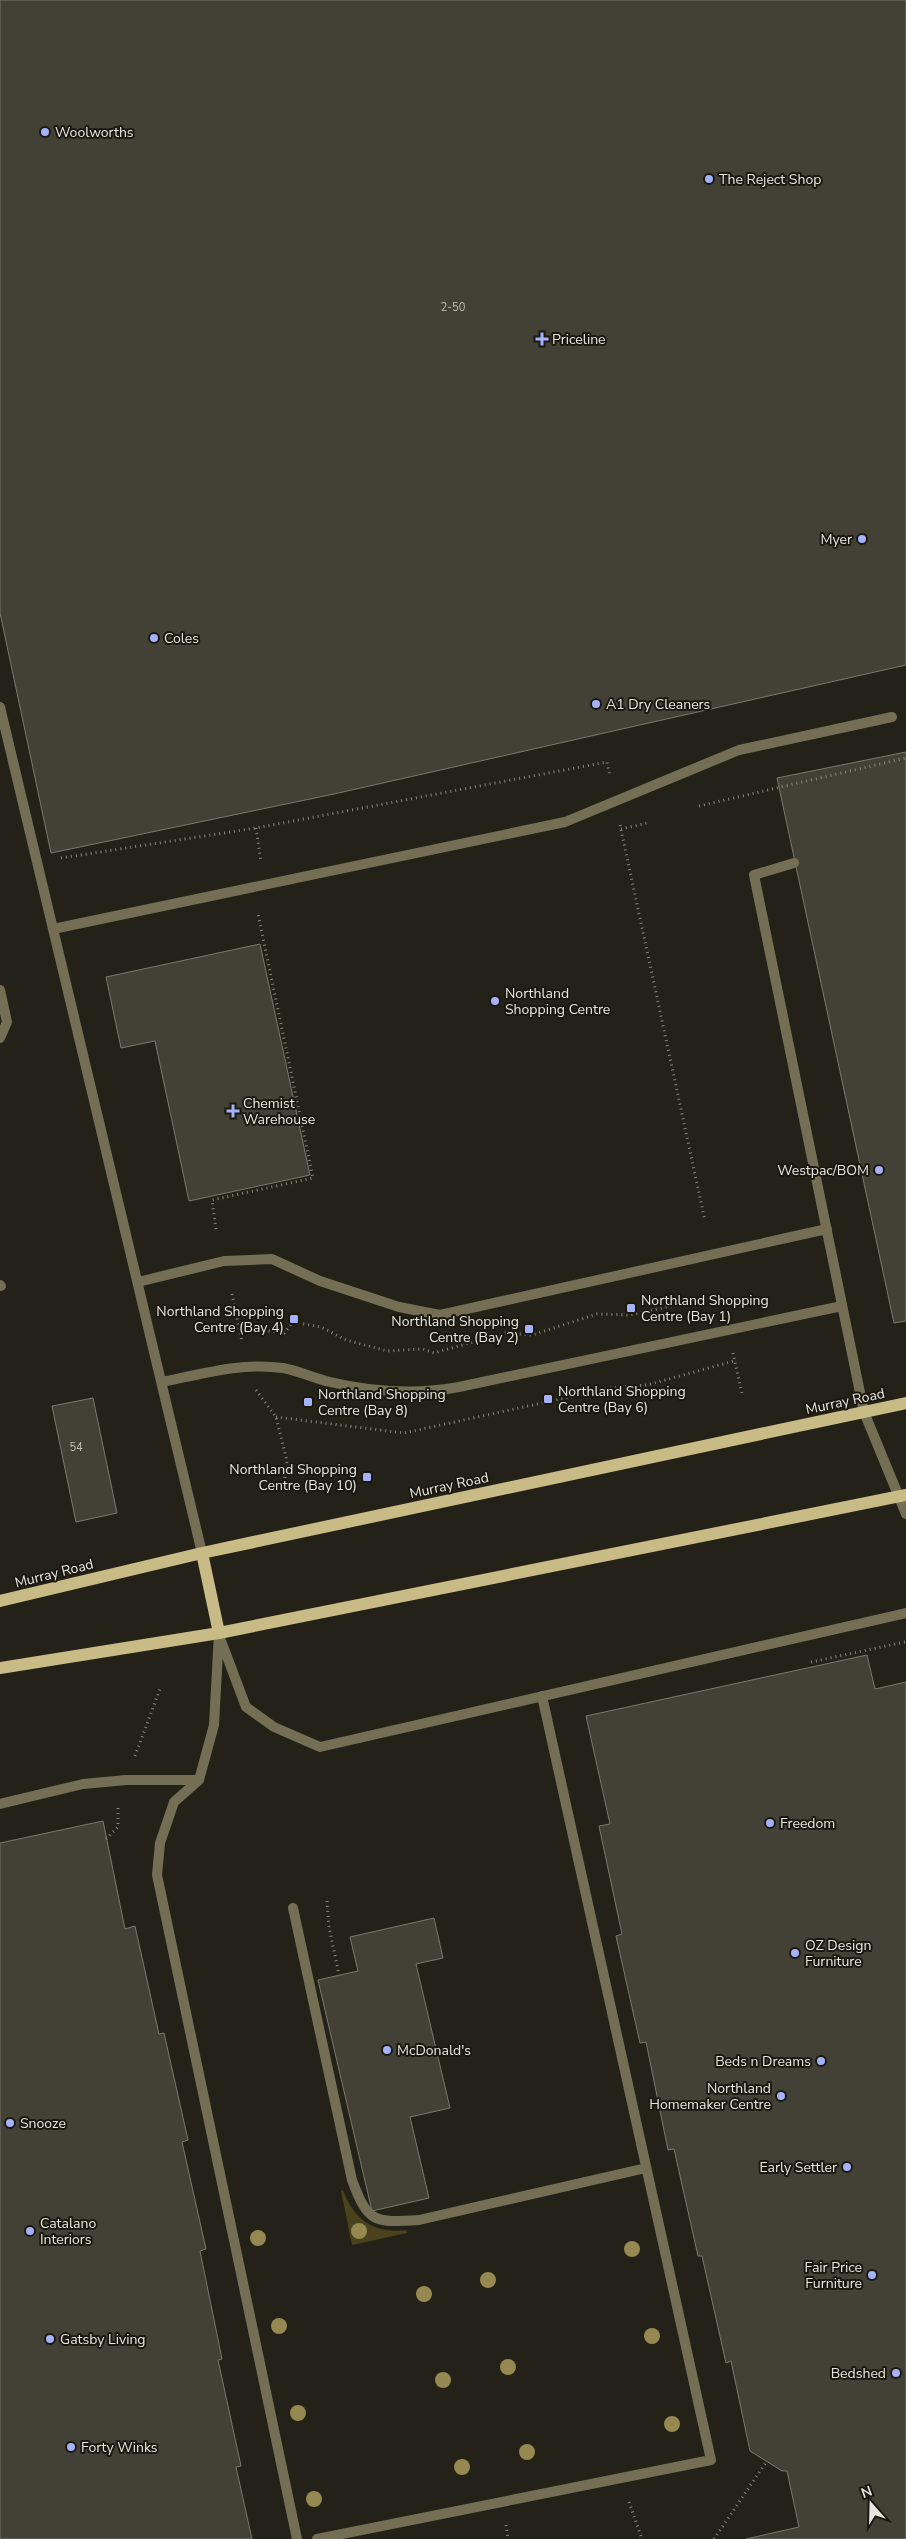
<svg xmlns="http://www.w3.org/2000/svg" width="906" height="2539" font-family="'Nunito Sans',sans-serif">
  <style>
    .green { fill: #4a411d }
    .building { fill: #434035; stroke: #7b786c }
    .lines { fill: none; stroke-linecap: round; stroke-linejoin: round }
    .path { stroke: #87857d; stroke-width: 3; stroke-dasharray: 1 4; stroke-linecap: butt }
    .service { stroke: #746e54; stroke-width: 10 }
    .primary { stroke: #c8bb85; stroke-width: 12 }
    .tree { fill: #958850 }
    .poi-dot { fill: #a4b2fc; stroke: #1b190f; stroke-width: 2 }
    .labels { text-anchor: middle; stroke-width: 4; stroke-linejoin: round; paint-order: stroke }
    .number-label { font-size: 11px; fill: #bebcb4 }
    .poi-label { font-size: 14px; fill: #e7e5df; stroke: #1b190f; text-anchor: start }
    .street-label { font-size: 14px; fill: #e7e5df; stroke: #1b190f }
  </style>
  <rect width="100%" height="100%" fill="#242218"/>
  <path class="green" d="M343,2190C354,2220 374,2234 406,2230L407,2233L352,2245L341,2191Z"/>
  <path class="building" d="M0,0H906V665L334,794L51,853L0,613Z
    M906,752V1321L894,1323L777,778Z
    M260,944L310,1175L189,1201L155,1041L121,1048L106,977Z
    M93,1398L117,1513L76,1522L52,1406Z
    M867,1655L875,1689L906,1682V2539H746L799,2527L787,2471H782L750,2451L731,2361L726,2363L702,2256H698L674,2149L668,2150L646,2042L640,2043L616,1936L622,1934L599,1826L610,1824L586,1716Z
    M103,1821L125,1929L135,1926L159,2034L164,2033L188,2140L182,2142L206,2249L200,2251L222,2359L218,2360L241,2466L236,2467L252,2539H0V1843Z
    M434,1918L443,1958L416,1964L450,2108L410,2117L429,2198L372,2211L318,1980L358,1971L350,1937Z"/>
  <g class="lines">
    <path class="path" d="M699,806L906,758
      M620,825L705,1221
      M256,828L261,862
      M621,829L647,823
      M61,858L256,828L607,762L610,777
      M216,1229L212,1200L313,1178L258,914
      M232,1294L242,1342
      M239,1327L284,1333L293,1322L321,1327L346,1340L387,1351L423,1349L434,1353L505,1333L532,1335L597,1314L630,1315L720,1295
      M733,1353L742,1394
      M256,1390L276,1417L287,1461L283,1491
      M276,1417L404,1433L611,1388L647,1385L734,1361
      M811,1662L905,1642
      M135,1756L160,1689
      M106,1839L118,1827V1805
      M327,1901L329,1927L339,1975
      M629,2502L642,2539
      M506,2525L508,2539
      M714,2539L767,2461"/>
    <path class="service" d="M0,707L202,1553
      M794,863L754,875L864,1412L906,1514
      M53,929L565,822L739,750L892,717
      M0,990L7,1022L0,1038
      M138,1282L224,1261L272,1259L320,1281L399,1307L440,1315L827,1229
      M0,1285L1,1286
      M162,1382C202,1374 242,1362 283,1368C299,1371 314,1378 330,1382C373,1392 416,1395 459,1387L842,1306
      M219,1633L214,1725L199,1780L174,1802L160,1843L157,1875L297,2539
      M220,1638L246,1707L274,1727L320,1747L906,1613
      M0,1804L83,1784L126,1780H199
      M293,1908L352,2180C368,2223 374,2223 419,2220L646,2168
      M317,2539L711,2460L542,1696"/>
    <path class="primary" d="M202,1553L219,1633
      M0,1601L202,1553L906,1403
      M0,1668L219,1633L906,1495"/>
  </g>
  <g class="tree">
    <circle cx="359" cy="2231" r="8"/>
    <circle cx="258" cy="2238" r="8"/>
    <circle cx="632" cy="2249" r="8"/>
    <circle cx="488" cy="2280" r="8"/>
    <circle cx="424" cy="2294" r="8"/>
    <circle cx="279" cy="2326" r="8"/>
    <circle cx="652" cy="2336" r="8"/>
    <circle cx="508" cy="2367" r="8"/>
    <circle cx="443" cy="2380" r="8"/>
    <circle cx="298" cy="2413" r="8"/>
    <circle cx="672" cy="2424" r="8"/>
    <circle cx="527" cy="2452" r="8"/>
    <circle cx="462" cy="2467" r="8"/>
    <circle cx="314" cy="2499" r="8"/>
  </g>
  <g class="poi-dot">
    <circle cx="45" cy="132" r="5"/>
    <circle cx="709" cy="179" r="5"/>
    <path d="M539.5 331.5h5v5h5v5h-5v5h-5v-5h-5v-5h5z"/>
    <circle cx="862" cy="539" r="5"/>
    <circle cx="154" cy="638" r="5"/>
    <circle cx="596" cy="704" r="5"/>
    <circle cx="495" cy="1001" r="5"/>
    <path d="M230.5 1103.5h5v5h5v5h-5v5h-5v-5h-5v-5h5z"/>
    <circle cx="879" cy="1170" r="5"/>
    <rect x="626" y="1303" width="10" height="10" rx="2.5"/>
    <rect x="289" y="1314" width="10" height="10" rx="2.5"/>
    <rect x="524" y="1324" width="10" height="10" rx="2.5"/>
    <rect x="543" y="1394" width="10" height="10" rx="2.5"/>
    <rect x="303" y="1397" width="10" height="10" rx="2.5"/>
    <rect x="362" y="1472" width="10" height="10" rx="2.5"/>
    <circle cx="770" cy="1823" r="5"/>
    <circle cx="795" cy="1953" r="5"/>
    <circle cx="387" cy="2050" r="5"/>
    <circle cx="821" cy="2061" r="5"/>
    <circle cx="781" cy="2096" r="5"/>
    <circle cx="10" cy="2123" r="5"/>
    <circle cx="847" cy="2167" r="5"/>
    <circle cx="30" cy="2231" r="5"/>
    <circle cx="872" cy="2275" r="5"/>
    <circle cx="50" cy="2339" r="5"/>
    <circle cx="896" cy="2373" r="5"/>
    <circle cx="71" cy="2447" r="5"/>
  </g>
  <g class="labels">
    <g class="number-label">
      <text x="453" y="311">2-50</text>
      <text x="76" y="1451">54</text>
    </g>
    <g class="poi-label">
      <text x="55" y="137">Woolworths</text>
      <text x="719" y="184">The Reject Shop</text>
      <text x="552" y="344">Priceline</text>
      <text x="852" y="544" text-anchor="end">Myer</text>
      <text x="164" y="643">Coles</text>
      <text x="606" y="709">A1 Dry Cleaners</text>
      <text x="505" y="998">Northland<tspan x="505" dy="16">Shopping Centre</tspan></text>
      <text x="243" y="1108">Chemist<tspan x="243" dy="16">Warehouse</tspan></text>
      <text x="869" y="1175" text-anchor="end">Westpac/BOM</text>
      <text x="641" y="1305">Northland Shopping<tspan x="641" dy="16">Centre (Bay 1)</tspan></text>
      <text x="284" y="1316" text-anchor="end">Northland Shopping<tspan x="284" dy="16">Centre (Bay 4)</tspan></text>
      <text x="519" y="1326" text-anchor="end">Northland Shopping<tspan x="519" dy="16">Centre (Bay 2)</tspan></text>
      <text x="558" y="1396">Northland Shopping<tspan x="558" dy="16">Centre (Bay 6)</tspan></text>
      <text x="318" y="1399">Northland Shopping<tspan x="318" dy="16">Centre (Bay 8)</tspan></text>
      <text x="357" y="1474" text-anchor="end">Northland Shopping<tspan x="357" dy="16">Centre (Bay 10)</tspan></text>
      <text x="780" y="1828">Freedom</text>
      <text x="805" y="1950">OZ Design<tspan x="805" dy="16">Furniture</tspan></text>
      <text x="397" y="2055">McDonald's</text>
      <text x="811" y="2066" text-anchor="end">Beds n Dreams</text>
      <text x="771" y="2093" text-anchor="end">Northland<tspan x="771" dy="16">Homemaker Centre</tspan></text>
      <text x="20" y="2128">Snooze</text>
      <text x="837" y="2172" text-anchor="end">Early Settler</text>
      <text x="40" y="2228">Catalano<tspan x="40" dy="16">Interiors</tspan></text>
      <text x="862" y="2272" text-anchor="end">Fair Price<tspan x="862" dy="16">Furniture</tspan></text>
      <text x="60" y="2344">Gatsby Living</text>
      <text x="886" y="2378" text-anchor="end">Bedshed</text>
      <text x="81" y="2452">Forty Winks</text>
    </g>
    <g class="street-label">
      <text transform="translate(845 1401) rotate(-12)" y="5">Murray Road</text>
      <text transform="translate(449 1485) rotate(-12)" y="5">Murray Road</text>
      <text transform="translate(54 1573) rotate(-14)" y="5">Murray Road</text>
    </g>
  </g>
  <g transform="translate(871 2504) rotate(340)" stroke="#1b190f" stroke-width="4" paint-order="stroke">
  <path d="M0-4L9 19L0 12L-9 19Z" fill="#e7e5df"/>
  <text y="-8" font-size="14" font-weight="bold" text-anchor="middle" fill="#e7e5df">N</text>
  </g>
</svg>
